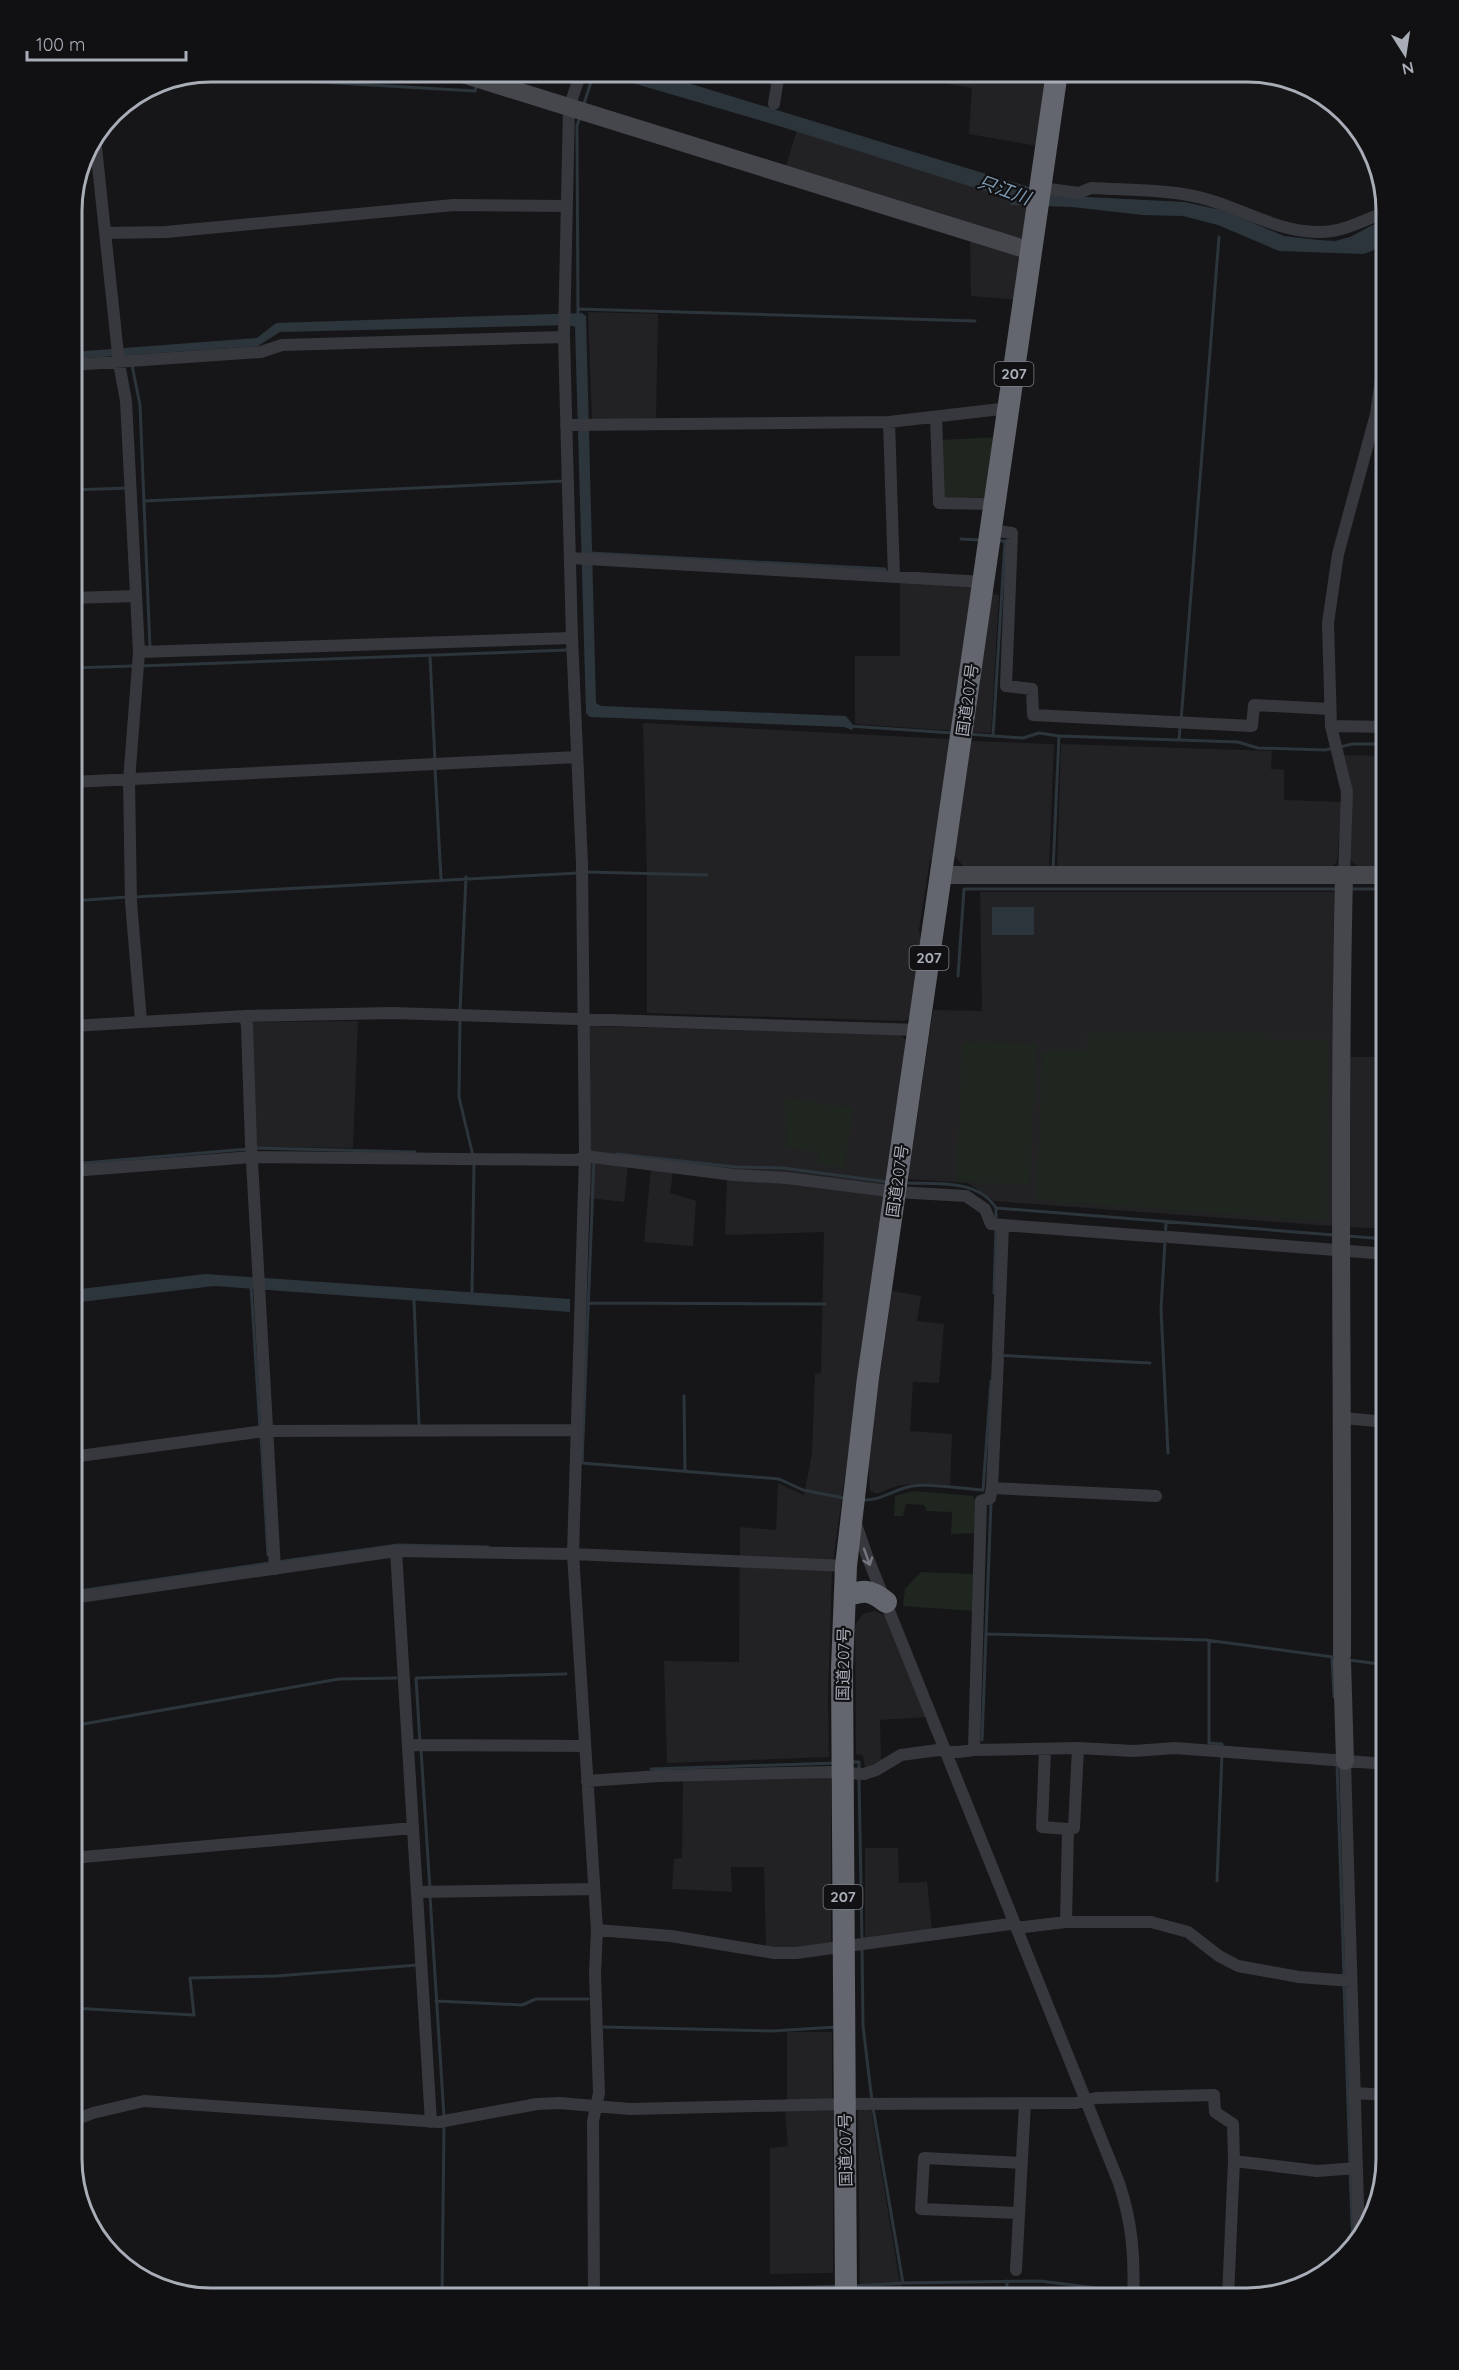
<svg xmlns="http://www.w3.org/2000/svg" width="1459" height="2370" font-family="Quicksand,'Noto Sans JP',sans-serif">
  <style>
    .built { fill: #222225 }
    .green { fill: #1e261f }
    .water { fill: #2c353c }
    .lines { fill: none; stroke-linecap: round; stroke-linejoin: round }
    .stream { stroke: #2c353c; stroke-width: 3 }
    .street { stroke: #37383d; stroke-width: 12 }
    .secondary { stroke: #45474d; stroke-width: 18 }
    .highway { stroke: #63666e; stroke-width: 22 }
    .oneway { stroke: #757881 }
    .labels { text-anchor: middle; stroke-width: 4.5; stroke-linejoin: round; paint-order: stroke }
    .shield { fill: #111113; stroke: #7b7e86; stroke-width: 1.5 }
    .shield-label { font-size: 15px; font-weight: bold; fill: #a8adb8 }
    .street-label { font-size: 16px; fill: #a8adb8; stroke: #111113 }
    .water-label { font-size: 18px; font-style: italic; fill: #7f9bb3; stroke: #111113 }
    .rim { fill: none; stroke: #a8adb8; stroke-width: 3 }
  </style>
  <rect width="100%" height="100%" fill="#161618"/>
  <path class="built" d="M950,72H1048L1037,146L969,134L972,88L948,84Z
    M797,130L1032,203L1018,300L971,296L970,241L785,169Z
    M588,312L658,314L656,420H592Z
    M900,578L976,585L956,731L855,724V656H900Z
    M991,594L999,595L991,733L972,732Z
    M643,723L951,739L935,857L930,860L919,930L923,948L914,1008L908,1019L903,1021L647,1013V876Z
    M971,741L1054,744L1049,869L965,868L954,855Z
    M1061,744L1272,751L1271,769L1284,770V800L1342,802L1337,862L1330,868L1057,869Z
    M1343,755L1387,756V868H1360L1350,860Z
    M980,892H1334L1332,1226L994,1201L968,1183L908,1179L933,1010L982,1011Z
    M358,1021L353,1148L252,1147L247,1022Z
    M587,1026L900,1035L906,1040L877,1276L848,1454L832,1570L828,1697L829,1757L667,1763L664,1661L739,1662L740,1527L776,1530L778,1483L804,1495L812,1454L815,1374L821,1373L824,1232L725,1235L727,1179L673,1172L670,1193L696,1201L693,1246L644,1242L651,1168L628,1165L624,1202L589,1198Z
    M1348,1057H1387V1229L1348,1227Z
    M892,1291L921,1296L917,1321L944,1324L939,1383L913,1382L910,1431L952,1434L950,1485L913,1484L896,1486L877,1494L870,1491L868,1456Z
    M875,1611L886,1616L927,1717L880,1720L881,1760L865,1768L863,1755L856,1754L855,1625L863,1614Z
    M831,1776V1945L791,1949L766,1947L764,1867H731L732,1892L672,1889L674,1859L682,1858L683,1780Z
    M865,1848H898L899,1883L927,1882L932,1930L865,1940Z
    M787,2032H832V2101H787Z
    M871,2109L899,2278L904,2289V2298H860L858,2110Z
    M785,2110H833V2273L770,2274V2148L788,2146Z"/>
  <path class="green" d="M998,437L989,497H943L941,440Z
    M1087,1033H1265V1039H1328L1327,1221L1037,1200L1042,1051H1087Z
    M962,1042L1036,1044L1030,1185L957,1182Z
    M785,1098L853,1108L844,1168L816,1164L818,1152L786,1147Z
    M913,1491L973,1496L977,1503L976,1533L951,1534L952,1512L927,1511L924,1505L906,1504L903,1516H894L895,1496Z
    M921,1572L975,1574L973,1611L903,1606L905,1589Z"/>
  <path class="water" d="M595,72H652L1029,187V194L1185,202L1225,211L1284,236L1319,240L1335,241L1350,237L1384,219L1387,222V240L1372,251L1363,254L1279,251L1218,225L1183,216L1143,215L1072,207L1011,205L1004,197L779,126Z
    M582,313L586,316L596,703L601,706L846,716L854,726L852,730L844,727L590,717L586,713L575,327L569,325L280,332L258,346L72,359V352L257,338L276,323Z
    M992,907H1034V935H992Z
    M205,1274L570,1299V1312L214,1286L72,1303V1290Z"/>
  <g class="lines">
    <path class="stream" d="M197,75L475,91L477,84
      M584,104L594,72
      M578,309L975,321
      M578,316L577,126L580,116
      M132,365L140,405L150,649
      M72,490L127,488
      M144,501L564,481
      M961,539L980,540
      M590,553L885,569
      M430,656L435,762
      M140,666L568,650
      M72,668L133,666
      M1181,721L1219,237
      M849,726L953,733
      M968,734L1023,738L1039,733L1059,736
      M993,736L1005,541H999
      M1179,740L1180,727
      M1340,747L1352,744H1387
      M435,768L441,879
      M1053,870L1059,736L1238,742L1258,748L1325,750L1334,748
      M586,872L707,875
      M1350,889H1387
      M134,897L579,873
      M72,901L127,897
      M958,976L964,889H1337
      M460,1011L466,877
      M460,1017L459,1097L473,1156
      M255,1148L415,1152
      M617,1154L736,1167L783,1168L888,1182
      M594,1159L582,1463L779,1479L803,1490L844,1498
      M72,1164L248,1149
      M906,1183C936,1184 978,1179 996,1208L1334,1235
      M996,1222V1208
      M1166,1224L1161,1309L1168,1453
      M1347,1236L1387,1239
      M251,1286L260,1429
      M994,1293L996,1228
      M472,1294L474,1162
      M414,1300L419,1424
      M589,1303L825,1304
      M993,1355L1150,1363
      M684,1396L685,1471
      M261,1436L268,1555
      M863,1500C880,1501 895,1489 912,1486C932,1483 962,1489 983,1490L991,1381
      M277,1562L398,1545L488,1547
      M72,1592L270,1563
      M986,1634L1206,1640L1333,1657
      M1209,1641V1743L1222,1744V1747
      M1332,1657L1334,1697
      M1349,1660L1387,1665
      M72,1726L339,1679L396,1678
      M982,1740L991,1502
      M420,1743L416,1678L566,1674
      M421,1750L430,1890
      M851,1762H859V1772
      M1337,1764L1344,1976
      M651,1769L835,1763
      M859,1778L862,1940
      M1217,1881L1222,1754
      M430,1896L444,2117
      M862,1946L863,2026L872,2101
      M1344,1983L1350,2165
      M436,2001L522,2005L536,1999H588
      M72,2008L194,2015L190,1978L276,1976L418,1965
      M604,2027L773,2031L836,2027
      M873,2108L903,2283
      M1350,2172L1353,2245
      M854,2286L903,2283L1040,2281L1129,2292
      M1258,2288L1286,2289
      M1135,2293L1207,2290
      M596,2295L839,2286
      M442,2298L444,2124
      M507,2298L590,2295
      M1007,2298V2281"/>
    <path class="street" d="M581,72L569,108L564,337L572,638L582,864L585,1156L573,1554L597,1930L595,1973L599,2093L593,2121L594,2298
      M774,104L779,72
      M95,138L119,363L126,401L139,652L129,781L131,902L141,1021
      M1041,188L1079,193L1091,188C1123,190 1157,189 1188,195C1232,202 1271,231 1317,232C1341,233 1365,220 1387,211
      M105,233L166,232L454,205L567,206
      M72,365L261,352L282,345L564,337
      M936,417L939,503L995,504
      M889,422L894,576
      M566,425L889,422L1009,408
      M991,530L1012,533L1006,686L1032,689L1033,715L1252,726L1254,705L1330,709
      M570,558L984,582
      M72,598L136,596
      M139,652L572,638
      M1331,726L1387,727
      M72,782L577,757
      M1344,875L1347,792L1331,726L1328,623L1338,554L1376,414L1387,335
      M245,1016L247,1026L251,1144L275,1569
      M72,1026L245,1016L393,1013L919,1030
      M72,1171L252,1157L577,1160L585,1156L734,1175L787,1178L896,1192L966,1196L985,1209L991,1224L1162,1237
      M1169,1237L1387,1254
      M998,1351L1003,1225
      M1343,1418L1387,1422
      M72,1457L264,1431L575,1430
      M992,1488L1156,1496
      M856,1524L867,1556L1119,2183C1132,2222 1135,2257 1133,2298
      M396,1551L431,2122
      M72,1598L396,1551L573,1554L846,1566
      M408,1745L585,1746
      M1045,1749L1042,1827L1068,1829L1066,1922
      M974,1750L981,1501L990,1498L992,1488L998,1359
      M1345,1761L1359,2239
      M587,1781L659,1776L830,1772L864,1774L876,1770L901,1755L938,1750L958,1752L974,1750L1078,1748L1134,1751L1175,1748L1387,1764
      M1068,1829L1074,1828L1078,1748
      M72,1858L413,1828
      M417,1892L594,1889
      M597,1930L671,1936L774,1953H796L1010,1924L1024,1927L1066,1922H1151L1188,1932L1219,1956L1238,1966L1299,1977L1351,1981
      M1354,2093L1387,2095
      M72,2121L93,2113L144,2101L439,2122L537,2104L559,2103L630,2109L844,2104L1076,2103L1096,2098L1214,2095L1215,2112L1233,2124L1234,2161L1317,2171L1357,2168
      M72,2150L86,2219
      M1019,2213L921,2209L924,2158L1022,2163
      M1016,2270L1025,2103
      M1228,2297L1234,2161"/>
    <path class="secondary" d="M456,72L1031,251
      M941,875H1387
      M1342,1655C1343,1395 1338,1135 1344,875
      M1342,1661L1345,1761
      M1208,2298L1255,2296"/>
    <path class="highway" d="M845,1596C864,1590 870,1589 886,1602
      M846,2298L842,1668L846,1566L868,1378L1057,72"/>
  </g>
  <defs><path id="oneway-shaft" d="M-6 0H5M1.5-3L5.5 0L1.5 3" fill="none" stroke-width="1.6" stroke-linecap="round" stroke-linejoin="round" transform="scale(1.5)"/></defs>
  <use class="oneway" href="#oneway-shaft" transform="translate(867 1557) rotate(70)"/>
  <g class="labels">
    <g class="shield">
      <rect x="994.5" y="362" width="39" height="24" rx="4.5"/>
      <rect x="909.5" y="946" width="39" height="24" rx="4.5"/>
      <rect x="823.5" y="1885" width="39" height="24" rx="4.5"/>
    </g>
    <g class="shield-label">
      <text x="1014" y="379">207</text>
      <text x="929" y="963">207</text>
      <text x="843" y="1902">207</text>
    </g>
    <g class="street-label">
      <text transform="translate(967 700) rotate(-82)" y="6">国道207号</text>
      <text transform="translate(897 1181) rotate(-82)" y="6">国道207号</text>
      <text transform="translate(843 1664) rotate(-89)" y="6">国道207号</text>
      <text transform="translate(845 2150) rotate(-91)" y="6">国道207号</text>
    </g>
    <g class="water-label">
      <text transform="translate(1004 190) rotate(20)" y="6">只江川</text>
    </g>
  </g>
  <path d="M0 0H1459V2370H0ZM211 82H1247A129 129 0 0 1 1376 211V2159A129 129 0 0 1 1247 2288H211A129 129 0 0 1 82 2159V211A129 129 0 0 1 211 82Z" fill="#111113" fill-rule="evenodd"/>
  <path class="rim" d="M211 82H1247A129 129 0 0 1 1376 211V2159A129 129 0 0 1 1247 2288H211A129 129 0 0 1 82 2159V211A129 129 0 0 1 211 82Z"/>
  <g transform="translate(1405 54) rotate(168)" stroke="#111113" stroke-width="4.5" paint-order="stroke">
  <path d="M0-4.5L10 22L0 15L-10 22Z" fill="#a8adb8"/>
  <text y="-9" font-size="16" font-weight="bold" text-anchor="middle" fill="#a8adb8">N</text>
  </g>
  <path d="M27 51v9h159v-9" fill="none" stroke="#a8adb8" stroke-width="3"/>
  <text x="36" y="51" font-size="18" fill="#a8adb8" stroke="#111113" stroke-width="4.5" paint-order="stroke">100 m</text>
</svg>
